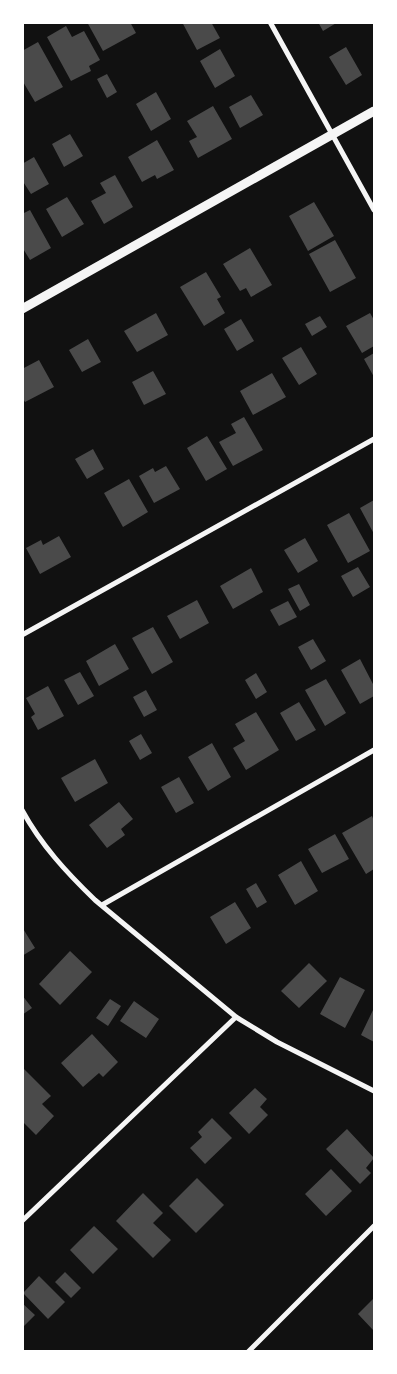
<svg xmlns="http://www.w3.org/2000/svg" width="397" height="1374" font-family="'Fira Sans Condensed',sans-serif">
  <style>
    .building { fill: #4a4a4a }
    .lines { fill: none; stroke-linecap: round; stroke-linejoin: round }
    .minor { stroke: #f5f5f5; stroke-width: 5 }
    .tertiary { stroke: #f5f5f5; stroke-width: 9 }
  </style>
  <rect width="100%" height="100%" fill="#111"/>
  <path class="building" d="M87,22H130L136,33L103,51Z
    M182,22H211L220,38L197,50Z
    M318,22H338L323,31Z
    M66,26L72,37L84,31L100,60L89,66L91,71L71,81L47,37Z
    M38,42L63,87L35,102L22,80V51Z
    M346,47L362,75L346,85L329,57Z
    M220,49L235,76L215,88L200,61Z
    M107,74L117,92L107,98L97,79Z
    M156,92L171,119L151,131L136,104Z
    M251,95L263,115L240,128L229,107Z
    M213,106L232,139L198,158L189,141L197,137L187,121Z
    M70,134L83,156L64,167L52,144Z
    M157,140L174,170L157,179L155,175L142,182L128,157Z
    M34,157L49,184L31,194L22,180V164Z
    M115,175L133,207L104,224L91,201L106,193L100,183Z
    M67,197L84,224L62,237L46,209Z
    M314,202L334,236L308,251L289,216Z
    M30,210L51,248L30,260L22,247V214Z
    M335,240L356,278L330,292L309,254Z
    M250,248L272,285L251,297L246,288L240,291L223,264Z
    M206,272L221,297L217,299L225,313L204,326L180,287Z
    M156,313L168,335L137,352L124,331Z
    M370,313L374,320V346L362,353L346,326Z
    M320,316L327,327L312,336L305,324Z
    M241,319L254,341L237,351L224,329Z
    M88,339L101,362L82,372L69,350Z
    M301,347L317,374L299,385L282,358Z
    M374,353V377L364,359Z
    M39,360L54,387L25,402L22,397V369Z
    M153,371L166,394L144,405L132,382Z
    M272,373L286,397L253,415L240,391Z
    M244,417L263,450L233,466L219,442L236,433L231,424Z
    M207,436L227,469L206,481L187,448Z
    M93,449L104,469L87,479L75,459Z
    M166,466L180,489L154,503L139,476L153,468L155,472Z
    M129,479L148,512L123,527L104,493Z
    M374,500V534L360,508Z
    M349,513L370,551L348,563L327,525Z
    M59,536L71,557L40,574L26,548L41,540L43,545Z
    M305,538L318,561L298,573L284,550Z
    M358,567L370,587L353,597L341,576Z
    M251,568L263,592L233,609L220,586Z
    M299,584L310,605L300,611L288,589Z
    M197,600L209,623L180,639L167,616Z
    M288,601L297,617L279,626L270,610Z
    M153,627L173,662L152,674L132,638Z
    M313,639L326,661L311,670L298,647Z
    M115,644L129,669L99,686L86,661Z
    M360,659L374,686V696L360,704L341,670Z
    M80,672L94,696L78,705L64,680Z
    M256,673L267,692L256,699L245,680Z
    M326,679L346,713L325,726L305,690Z
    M48,686L64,716L38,730L31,717L35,714L26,698Z
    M146,690L157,710L144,717L133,697Z
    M299,702L316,730L296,741L280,713Z
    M256,712L279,750L246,770L233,748L245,741L235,724Z
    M141,734L152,753L140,760L129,741Z
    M212,743L231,777L208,791L188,757Z
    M95,759L108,783L75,802L61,778Z
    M179,777L194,803L176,813L161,787Z
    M119,802L133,819L121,829L125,835L107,848L89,825Z
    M372,816L374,821V869L366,874L342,833Z
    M335,834L349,859L322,873L308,849Z
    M301,861L318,891L295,905L278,875Z
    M256,883L267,902L257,908L246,889Z
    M235,902L251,928L226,944L210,917Z
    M22,927L35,948L22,956Z
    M70,951L92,972L60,1005L39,984Z
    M309,963L327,981L299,1008L281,991Z
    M340,977L365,990L345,1028L320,1014Z
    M22,995L32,1008L22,1015Z
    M110,999L121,1006L108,1026L96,1018Z
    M134,1001L159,1019L146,1038L120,1021Z
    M373,1010L374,1011V1042L361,1035Z
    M92,1034L118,1062L103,1077L99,1073L83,1087L61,1063Z
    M22,1067L51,1096L42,1104L54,1116L36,1135L22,1121Z
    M255,1088L267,1099L260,1107L268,1115L249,1134L229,1113Z
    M212,1118L232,1138L205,1164L190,1148L202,1137L198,1132Z
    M347,1129L374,1158L366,1168L371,1173L360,1184L326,1149Z
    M331,1169L352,1191L326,1216L305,1194Z
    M197,1178L224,1205L196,1233L169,1206Z
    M143,1193L163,1213L153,1223L171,1240L153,1258L116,1221Z
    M94,1226L118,1249L93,1274L70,1250Z
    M65,1272L81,1288L71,1298L55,1282Z
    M39,1276L65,1302L48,1319L23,1293Z
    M374,1298V1331L358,1314Z
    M22,1303L35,1315L22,1328Z"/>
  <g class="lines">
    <path class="minor" d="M270,22L374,210
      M22,635L374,439
      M22,810C41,845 67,873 95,900L236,1017L277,1042L374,1091
      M102,905L374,750
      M22,1221L236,1017
      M248,1352L374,1226"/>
    <path class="tertiary" d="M22,309L374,111"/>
  </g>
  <rect width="397" height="1374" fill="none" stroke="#ffffff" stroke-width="48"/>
</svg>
